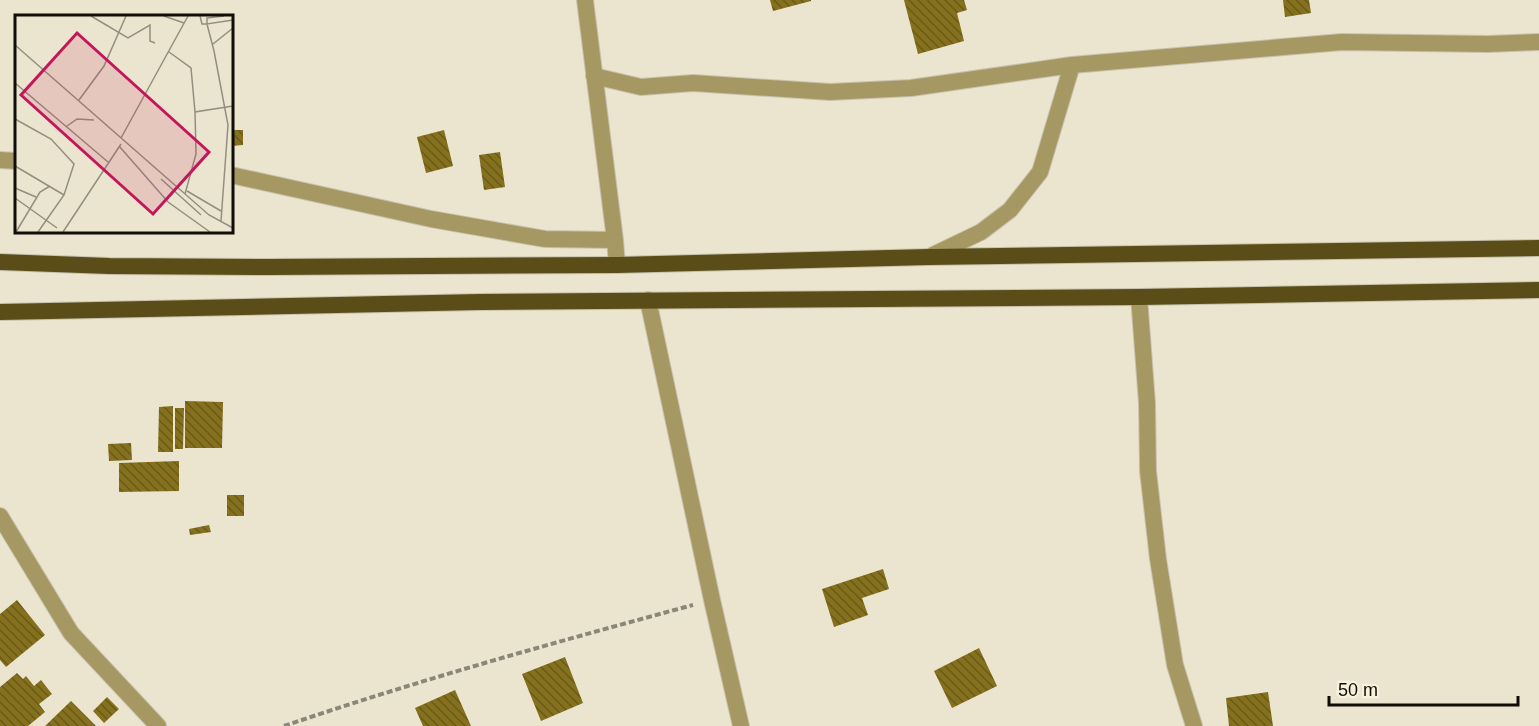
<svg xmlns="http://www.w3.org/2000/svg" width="1539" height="726" font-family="Arial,sans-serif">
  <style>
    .building { fill: url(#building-back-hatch) }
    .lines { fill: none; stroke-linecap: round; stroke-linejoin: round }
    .minor-casing { stroke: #c8c2af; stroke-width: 18 }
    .trunk-casing { stroke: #c8c2af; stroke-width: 18 }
    .path { stroke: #8b8778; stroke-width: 4; stroke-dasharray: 6 3; stroke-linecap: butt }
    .minor { stroke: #a69863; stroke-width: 16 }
    .trunk { stroke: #5a4d17; stroke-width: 16 }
    .inset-road { fill: none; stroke: #938f7f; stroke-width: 1.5 }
    .view { fill: #c2185b; fill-opacity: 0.15; stroke: #c2185b; stroke-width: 3 }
    .inset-edge { fill: none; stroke: #0f0d06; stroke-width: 3 }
  </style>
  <defs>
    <pattern id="building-back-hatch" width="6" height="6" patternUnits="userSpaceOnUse" patternTransform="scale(1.5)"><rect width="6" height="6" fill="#84701d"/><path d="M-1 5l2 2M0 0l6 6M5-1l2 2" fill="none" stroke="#6a5a18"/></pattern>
  </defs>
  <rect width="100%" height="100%" fill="#ebe5cf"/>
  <path class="building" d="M770,0H811V1L773,11Z
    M904,0H964L967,10L957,13L964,41L918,54Z
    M1283,0H1309L1311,13L1285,17Z
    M231,130H243V145L231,146Z
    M444,130L453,166L426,173L417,137Z
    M500,152L505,187L484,190L479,155Z
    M185,401L223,402L222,448H185Z
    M173,406V452H158L159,407Z
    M175,408H184L183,449H175Z
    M131,443L132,460L109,461L108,444Z
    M179,461V491L119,492V463Z
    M227,495H244V516H227Z
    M209,525L211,532L190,535L189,529Z
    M883,569L889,589L862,598L868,615L834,627L822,589Z
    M17,600L45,635L6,667L0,660V614Z
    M979,648L997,686L952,708L934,671Z
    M565,657L583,703L541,721L522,674Z
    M17,673L23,679L26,676L34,686L41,680L52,694L39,704L45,712L28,726H0V687Z
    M455,690L471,726H423L415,708Z
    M1268,692L1273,726H1229L1226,698Z
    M107,697L119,709L104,723L93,711Z
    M71,701L96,726H45Z"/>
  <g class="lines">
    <g class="minor-casing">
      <path id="minor" d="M585,0L615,240L617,265
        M594,76L641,87L693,83L830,92L911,88L1072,65L1342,42L1488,44L1539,42
        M0,160L16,161
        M231,175L431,219L545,239L615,240
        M929,257L981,232L1010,210L1040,172L1072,65
        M1139,297L1147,403L1148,471L1158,559L1175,665L1194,726
        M648,300L712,600L741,726
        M0,516L71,633L158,726"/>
    </g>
    <g class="trunk-casing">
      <path id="trunk" d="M0,262L109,266L268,267L617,265L929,257L1539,248
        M0,312L480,302L1139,297L1539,290"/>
    </g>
    <path class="path" d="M284,726C419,680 556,642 693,605"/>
    <use href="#minor" class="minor"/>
    <use href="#trunk" class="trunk"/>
  </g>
  <g transform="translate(15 15)">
    <rect width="218" height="218" fill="#ebe5cf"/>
    <path class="inset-road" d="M76,1L113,23L135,10V26L140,28M149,1L169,8M185,1L187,9H192L199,36L213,110L206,206M209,1L192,3V9L218,5M198,29L218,13M0,30L194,200L218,213M154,37L176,53L180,97M0,68L93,147M64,85L89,51L111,1M0,104L36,124L59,149L49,180L23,217M52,111L62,104L79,105M106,123L173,1M104,131L153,187L195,217M0,151L49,180M146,164L186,200M0,173L21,182M172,176L206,196M170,179L181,139L180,97L218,91M0,183L42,213M1,217L25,177L35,171M48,217L106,129"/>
    <path class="view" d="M62,18L194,137L138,199L6,80Z"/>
    <rect width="218" height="218" class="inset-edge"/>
  </g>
  <path d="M1329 696v9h189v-9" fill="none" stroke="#0f0d06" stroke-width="3"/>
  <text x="1338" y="696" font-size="18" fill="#0f0d06" stroke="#f8f2dc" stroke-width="4.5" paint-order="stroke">50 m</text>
</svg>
